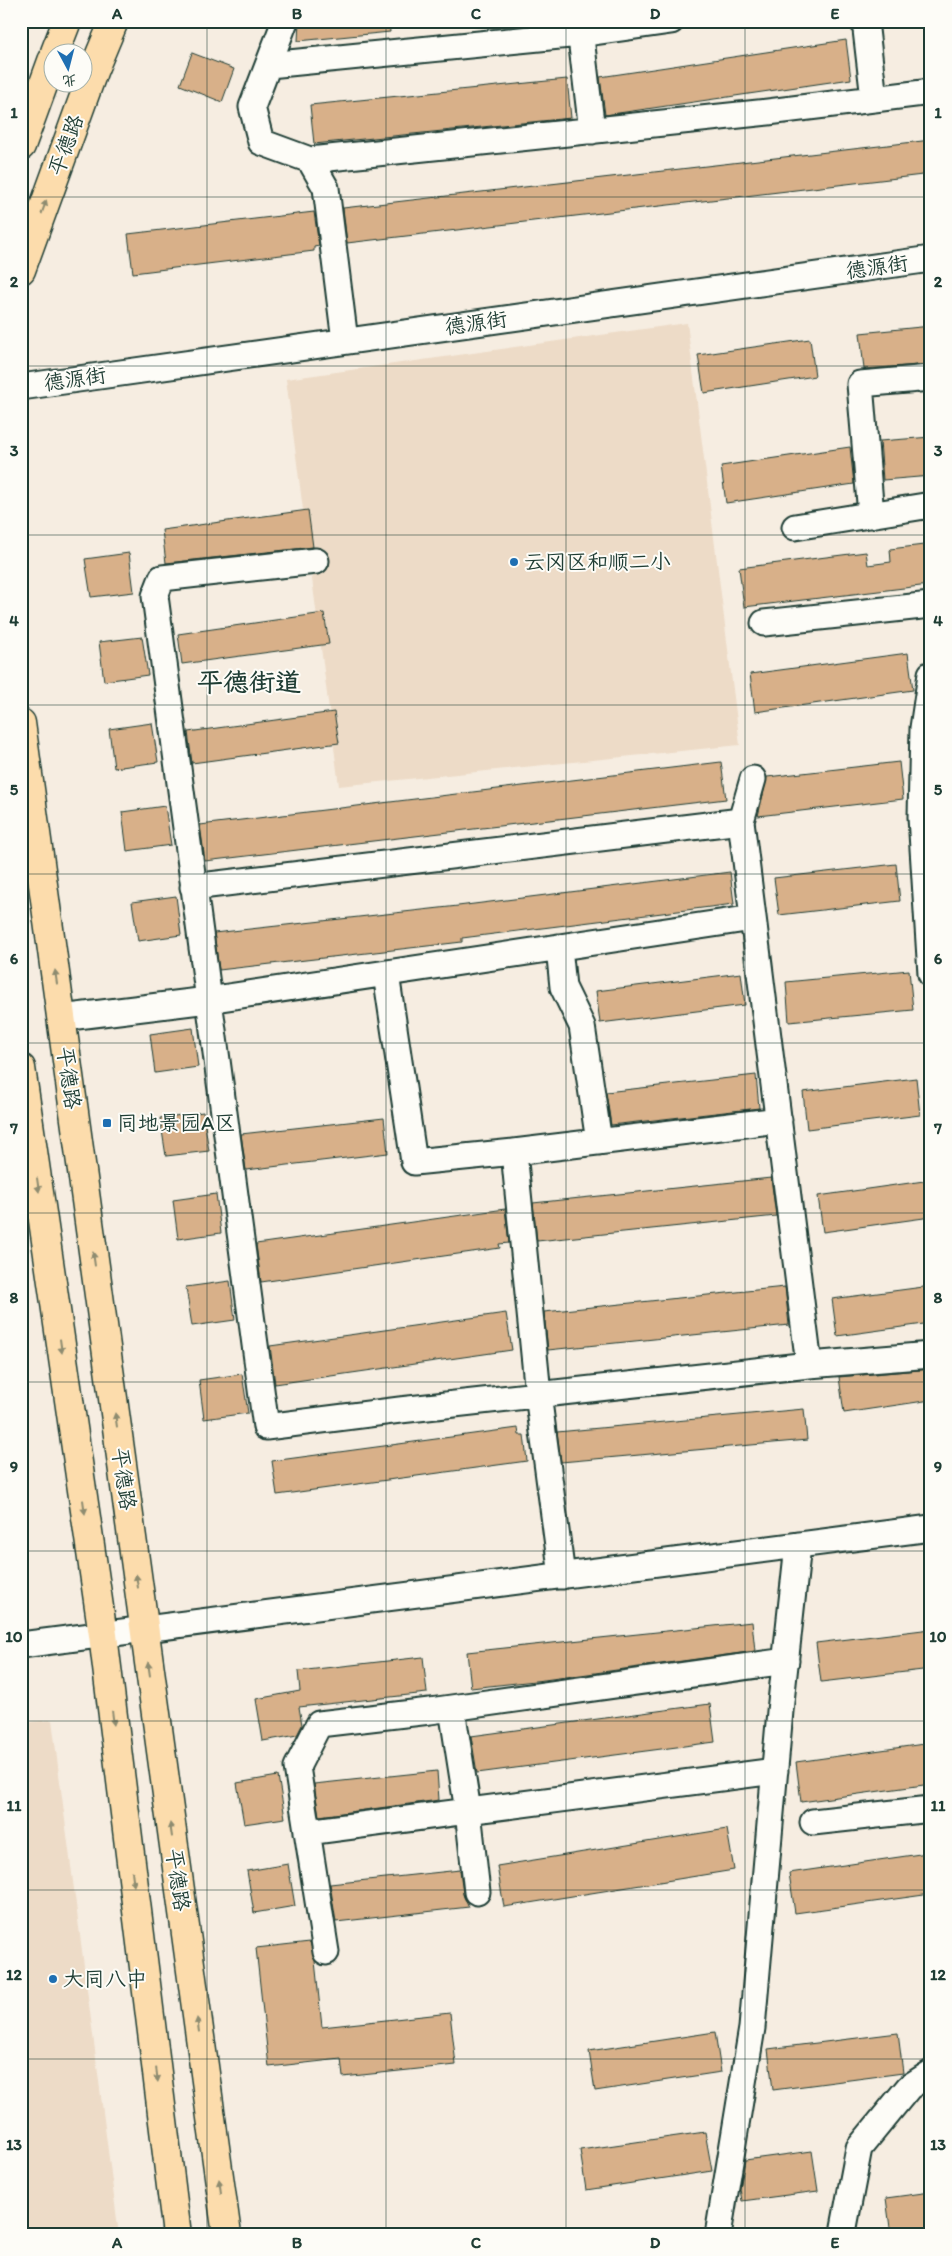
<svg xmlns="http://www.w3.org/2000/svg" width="952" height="2256" font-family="Itim,'LXGW WenKai TC',sans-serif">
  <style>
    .built { fill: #eddbc7 }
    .building { fill: #d8b089; stroke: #1f3d34 }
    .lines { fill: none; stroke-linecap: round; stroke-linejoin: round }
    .minor-casing { stroke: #1f3d34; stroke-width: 29 }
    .major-casing { stroke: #1f3d34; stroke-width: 31 }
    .minor { stroke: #fdfcf7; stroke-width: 25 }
    .major { stroke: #fcdcac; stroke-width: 28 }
    .oneway { fill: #8e8c70 }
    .grid { fill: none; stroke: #1f3d34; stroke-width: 1; stroke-opacity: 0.55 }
    .poi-dot { fill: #1f6fb2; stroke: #fdfcf7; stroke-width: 2 }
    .labels { text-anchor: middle; stroke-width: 4; stroke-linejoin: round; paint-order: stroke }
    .street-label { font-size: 21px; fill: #1f3d34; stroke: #fdfcf7 }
    .poi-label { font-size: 21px; fill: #1f3d34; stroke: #fdfcf7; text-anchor: start }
    .district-label { font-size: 26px; font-weight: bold; fill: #1f3d34; stroke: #fdfcf7 }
    .neatline { fill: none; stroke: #1f3d34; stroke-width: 2 }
    .grid-label { font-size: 16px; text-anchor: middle; font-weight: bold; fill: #1f3d34 }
  </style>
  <rect width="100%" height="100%" fill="#f6ede1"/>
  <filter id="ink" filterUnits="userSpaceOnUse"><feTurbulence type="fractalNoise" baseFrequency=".02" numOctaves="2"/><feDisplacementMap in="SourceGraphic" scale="10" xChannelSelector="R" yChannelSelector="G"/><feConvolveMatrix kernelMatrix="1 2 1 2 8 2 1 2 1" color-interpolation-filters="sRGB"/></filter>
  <g filter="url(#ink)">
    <path class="built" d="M687,323L740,745L339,786L286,379Z
      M52,1720L119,2235H21V1723Z"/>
    <path class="building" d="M299,21H389L390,32L298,41Z
      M846,40L851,79L605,115L600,77Z
      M192,53L234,69L222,102L180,85Z
      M567,79L571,118L314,144L310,105Z
      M931,140V174L347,243L343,208Z
      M314,212L319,246L314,247V251L133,273L128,234Z
      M931,326V364L864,369L860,333Z
      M810,339L815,376L704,393L698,355Z
      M931,437V476L883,480L880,441Z
      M850,447L854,484L726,503L721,466Z
      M308,510L313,547L166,563L162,530Z
      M924,545L929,585L744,607L739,568L866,552L868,565L891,562L890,549Z
      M129,553L134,592L91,597L85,559Z
      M324,613L329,644L182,664L178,634Z
      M142,637L148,675L104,681L99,642Z
      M908,653L913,690L755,712L750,674Z
      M334,712L339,743L192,763L188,732Z
      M152,723L158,762L114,768L109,729Z
      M721,762L726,799L205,861L200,825Z
      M899,762L903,799L758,816L767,777Z
      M165,806L171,845L127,851L122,812Z
      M896,864L900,901L779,915L774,878Z
      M730,872L734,904L462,938V942L219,970L214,933L458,906Z
      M176,896L181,935L138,941L132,902Z
      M909,970L913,1010L789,1022L786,982Z
      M741,973L745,1005L600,1023L596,991Z
      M193,1028L198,1067L155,1073L150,1034Z
      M756,1075L759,1108L611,1125L606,1092Z
      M916,1078L920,1115L807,1129L803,1092Z
      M203,1112L209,1151L166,1156L160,1118Z
      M384,1118L388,1153L246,1170L241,1134Z
      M771,1178L776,1216L537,1241L533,1203Z
      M931,1180V1217L823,1232L818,1196Z
      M216,1194L221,1233L178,1239L173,1200Z
      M505,1209L509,1243L499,1244L500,1248L261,1282L256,1244Z
      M230,1281L235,1320L192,1326L186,1287Z
      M931,1286V1323L837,1336L832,1299Z
      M785,1287L789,1325L548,1350L544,1312Z
      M506,1313L512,1350L275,1384L270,1346Z
      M931,1369V1400L844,1413L839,1377Z
      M242,1374L248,1413L204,1419L199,1380Z
      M804,1409L807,1440L561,1462L557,1432Z
      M518,1428L519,1435H524L527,1461L277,1495L272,1461Z
      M752,1622L755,1651L544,1680L471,1688L467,1652Z
      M931,1629V1669L821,1682L816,1643Z
      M423,1657L427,1693L299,1707L302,1725L297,1735L263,1741L256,1699L300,1691L298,1671Z
      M710,1704L715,1742L477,1773L471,1736Z
      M931,1743V1784L801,1802L796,1762Z
      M437,1771L439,1800L319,1816L314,1784Z
      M278,1776L285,1818L244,1824L237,1783Z
      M727,1829L734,1870L504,1907L497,1866Z
      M927,1853L931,1894L795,1913L789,1873Z
      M288,1864L295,1906L254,1913L247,1871Z
      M460,1870L463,1894L469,1907L336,1922L330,1884Z
      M310,1942L315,1961L322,2027L450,2013L456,2065L343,2077L341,2059L269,2067L256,1948Z
      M715,2032L721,2072L595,2091L589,2051Z
      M898,2033L903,2073L773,2090L768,2049Z
      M705,2132L712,2171L586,2190L580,2150Z
      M812,2151L818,2191L742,2201L740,2189L745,2160Z
      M931,2192V2233L891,2235L886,2198Z"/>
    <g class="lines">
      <g class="minor-casing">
        <path id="minor" d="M285,21L252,107L261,142L310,160L768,112L931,92
          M579,21L592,131
          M865,21L874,99
          M269,65L580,34L671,21
          M310,160L326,188L345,341
          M21,387L931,259
          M871,515L860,384L931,378
          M795,527L931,505
          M316,561L162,578L155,596L266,1427L400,1410L809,1365L741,821L753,779
          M764,623L931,605
          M931,674L923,728L921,817L931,974
          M193,887L741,821
          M559,947L563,987L582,1026L599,1142
          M386,974L414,1162L514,1152L538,1394L562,1576
          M61,1018L208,1000L753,918
          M514,1152L779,1120
          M809,1365L931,1355
          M21,1645L931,1528
          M452,1709L468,1811L477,1892
          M813,1822L931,1809
          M307,1832L775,1771
          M326,1952L297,1767L319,1724L430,1711L786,1661
          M718,2235L752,2028L780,1711L798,1545
          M845,2235L844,2227L859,2148L909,2087L931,2073"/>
      </g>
      <g class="major-casing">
        <path id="major" d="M55,52L67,21
          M21,146L52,61
          M21,270L94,69L114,21
          M21,723L227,2235
          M21,1068L103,1635L177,2235"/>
      </g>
      <use href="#minor" class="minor"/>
      <use href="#major" class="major"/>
    </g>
    <defs><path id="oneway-solid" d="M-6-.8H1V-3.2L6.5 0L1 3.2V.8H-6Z" transform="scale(1.25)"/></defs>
    <g class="oneway">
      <use href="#oneway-solid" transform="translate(44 207) rotate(-70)"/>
      <use href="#oneway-solid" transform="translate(56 977) rotate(-98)"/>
      <use href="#oneway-solid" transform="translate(38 1185) rotate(82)"/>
      <use href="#oneway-solid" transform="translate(94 1259) rotate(-98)"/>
      <use href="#oneway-solid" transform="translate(61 1346) rotate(82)"/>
      <use href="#oneway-solid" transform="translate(116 1420) rotate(-98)"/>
      <use href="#oneway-solid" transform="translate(84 1507) rotate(82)"/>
      <use href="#oneway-solid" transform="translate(137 1581) rotate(-98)"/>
      <use href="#oneway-solid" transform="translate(149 1669) rotate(-98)"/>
      <use href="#oneway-solid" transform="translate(113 1718) rotate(83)"/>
      <use href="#oneway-solid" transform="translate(171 1830) rotate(-98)"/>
      <use href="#oneway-solid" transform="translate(133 1879) rotate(83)"/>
      <use href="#oneway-solid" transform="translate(198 2025) rotate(-98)"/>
      <use href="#oneway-solid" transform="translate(157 2075) rotate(83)"/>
      <use href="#oneway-solid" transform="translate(220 2186) rotate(-98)"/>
    </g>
  </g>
  <path class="grid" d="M207,21V2235M386,21V2235M566,21V2235M745,21V2235M21,197H931M21,366H931M21,535H931M21,705H931M21,874H931M21,1043H931M21,1213H931M21,1382H931M21,1551H931M21,1721H931M21,1890H931M21,2059H931"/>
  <g class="poi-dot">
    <circle cx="514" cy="562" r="5"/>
    <rect x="102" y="1118" width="10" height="10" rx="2.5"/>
    <circle cx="53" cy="1979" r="5"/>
  </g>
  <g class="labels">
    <g class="street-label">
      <text transform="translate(66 145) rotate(-70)" y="7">平德路</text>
      <text transform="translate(877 267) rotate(-8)" y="7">德源街</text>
      <text transform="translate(476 323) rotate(-8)" y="7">德源街</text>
      <text transform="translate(75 379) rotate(-8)" y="7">德源街</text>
      <text transform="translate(69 1078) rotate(82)" y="7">平德路</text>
      <text transform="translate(124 1479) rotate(82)" y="7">平德路</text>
      <text transform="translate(178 1880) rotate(82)" y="7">平德路</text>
    </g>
    <g class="poi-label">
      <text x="524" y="569">云冈区和顺二小</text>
      <text x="117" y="1130">同地景园A区</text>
      <text x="63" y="1986">大同八中</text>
    </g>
    <g class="district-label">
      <text x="249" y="691">平德街道</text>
    </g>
  </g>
  <rect width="952" height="2256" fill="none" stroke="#fdfcf7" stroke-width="55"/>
  <g transform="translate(68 68) rotate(173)"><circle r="24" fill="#fdfcf7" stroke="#a4b0a9"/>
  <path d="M0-4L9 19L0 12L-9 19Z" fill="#1f6fb2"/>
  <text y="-8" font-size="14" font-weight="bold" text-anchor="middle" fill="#1f3d34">北</text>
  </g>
  <rect x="28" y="28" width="896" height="2200" class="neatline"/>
  <g class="grid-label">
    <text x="117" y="19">A</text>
    <text x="297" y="19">B</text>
    <text x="476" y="19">C</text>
    <text x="655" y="19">D</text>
    <text x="835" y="19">E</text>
    <text x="14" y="118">1</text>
    <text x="938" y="118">1</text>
    <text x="14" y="287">2</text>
    <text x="938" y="287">2</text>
    <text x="14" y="456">3</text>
    <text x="938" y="456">3</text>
    <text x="14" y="626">4</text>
    <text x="938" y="626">4</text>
    <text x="14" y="795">5</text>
    <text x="938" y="795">5</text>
    <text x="14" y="964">6</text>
    <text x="938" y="964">6</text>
    <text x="14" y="1134">7</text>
    <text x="938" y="1134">7</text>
    <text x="14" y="1303">8</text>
    <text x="938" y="1303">8</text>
    <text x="14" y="1472">9</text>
    <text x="938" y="1472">9</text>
    <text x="14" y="1642">10</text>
    <text x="938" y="1642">10</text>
    <text x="14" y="1811">11</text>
    <text x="938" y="1811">11</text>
    <text x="14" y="1980">12</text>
    <text x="938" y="1980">12</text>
    <text x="14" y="2150">13</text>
    <text x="938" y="2150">13</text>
    <text x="117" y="2248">A</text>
    <text x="297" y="2248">B</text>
    <text x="476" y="2248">C</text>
    <text x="655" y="2248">D</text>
    <text x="835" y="2248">E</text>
  </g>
</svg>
